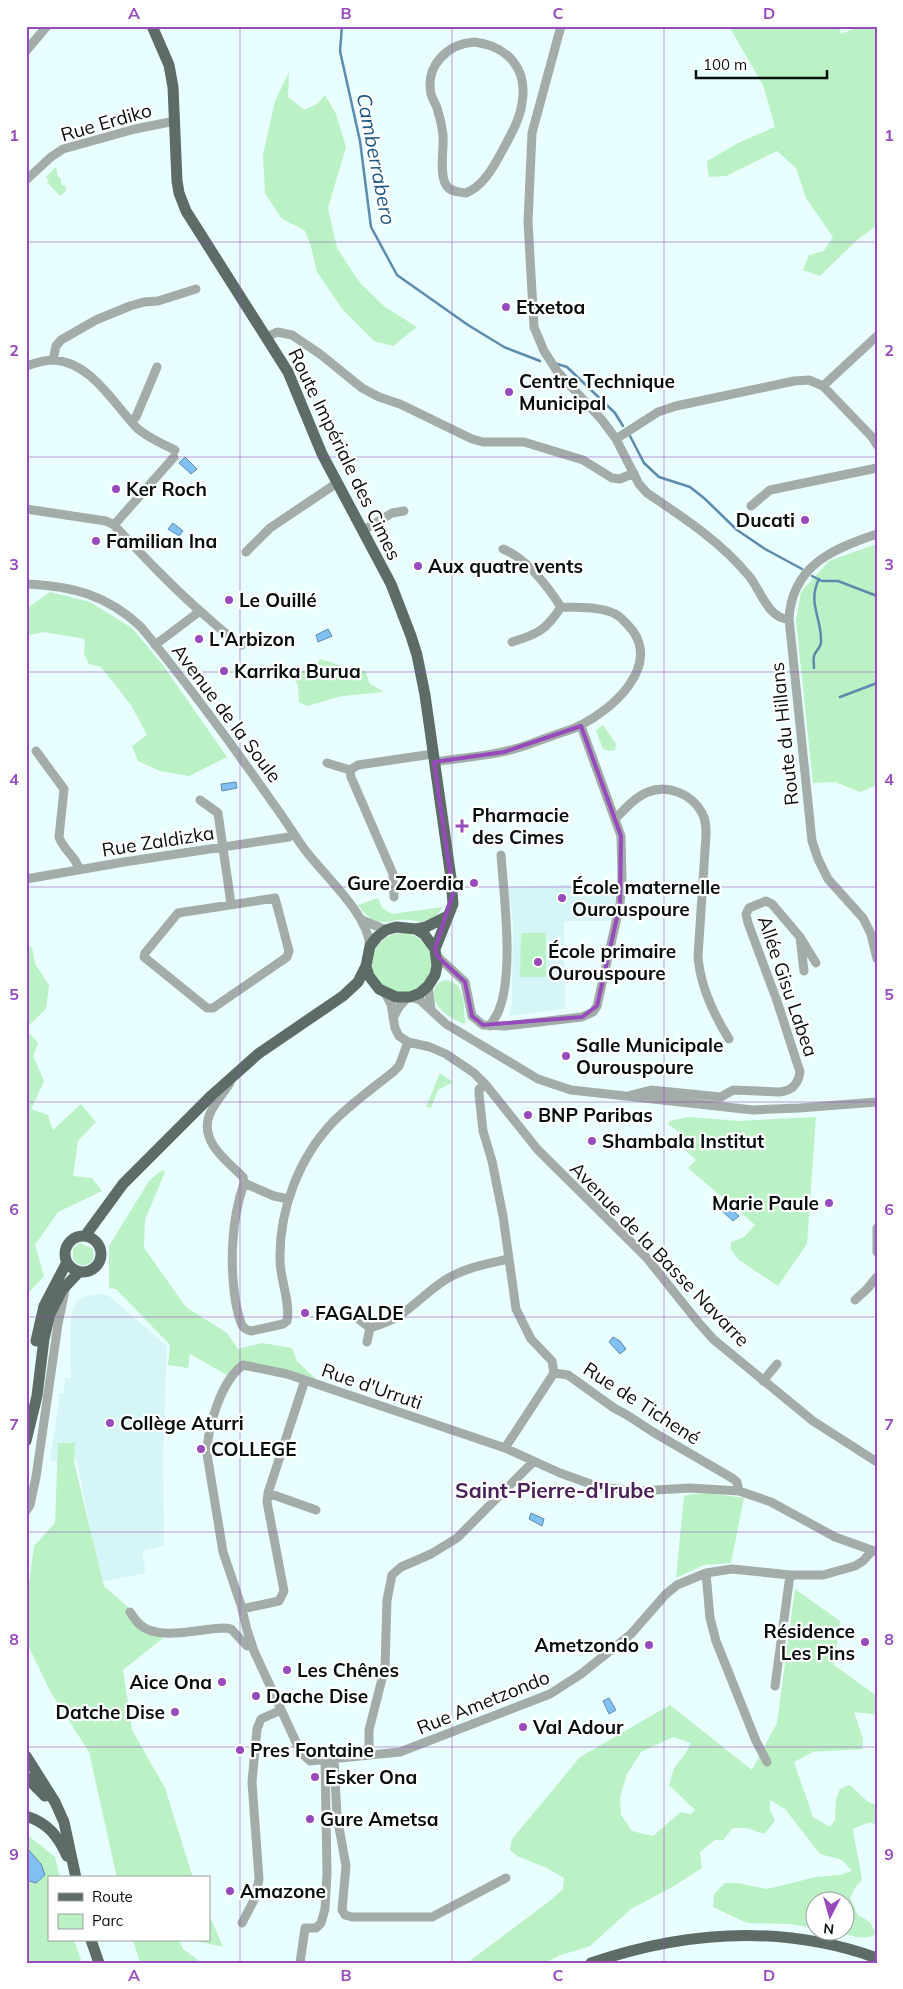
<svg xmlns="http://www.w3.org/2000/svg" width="903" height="1989" font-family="Mulish,sans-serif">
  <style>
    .built { fill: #d6f5f6 }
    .green { fill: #baf2c5; fill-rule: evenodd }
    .water { fill: #80c0f3; stroke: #5c8bae }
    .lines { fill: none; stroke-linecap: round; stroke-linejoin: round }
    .stream { stroke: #5c8bae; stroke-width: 2.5 }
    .minor { stroke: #a3aca9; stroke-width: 9 }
    .major { stroke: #5d6c67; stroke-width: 11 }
    .marked { fill: none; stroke: #974abb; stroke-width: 4; stroke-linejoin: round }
    .grid { fill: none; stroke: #974abb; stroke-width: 1; stroke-opacity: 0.55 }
    .poi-dot { fill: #974abb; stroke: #fff; stroke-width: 2 }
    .labels { text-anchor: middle; stroke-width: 4.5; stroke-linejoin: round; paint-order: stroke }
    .street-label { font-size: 19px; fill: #070e0e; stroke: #fff }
    .poi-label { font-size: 19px; font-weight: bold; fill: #070e0e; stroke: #fff; text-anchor: start }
    .water-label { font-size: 20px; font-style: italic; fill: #1b5781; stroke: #fff }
    .quarter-label { font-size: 21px; font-weight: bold; fill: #472158; stroke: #fff }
    .neatline { fill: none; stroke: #974abb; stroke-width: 2 }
    .grid-label { font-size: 16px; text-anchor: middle; font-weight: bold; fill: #974abb }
  </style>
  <rect width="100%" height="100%" fill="#e9fefe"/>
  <path class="built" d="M617,883L613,921H564L565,1009L509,1016L512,1002L513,921L508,887Z
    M103,1294L109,1296L167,1346L163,1453L164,1546L142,1551L146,1573L101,1582L77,1460L50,1461L60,1393H64L65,1378H71L70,1333L72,1311L77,1301L89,1295Z"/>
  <path class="green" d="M718,26H838L841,34L860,26H877V225L857,240L820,276L803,270L809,255L824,251L833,237L806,198L796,168L777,151L726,176L709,177L707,161L738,143L775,127L763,85L730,28Z
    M289,72L288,97L304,110L317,104L325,95L336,114L346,147L328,208L337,248L360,283L385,307L417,327L393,346L374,341L343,310L317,272L311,247L305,231L281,218L265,193L263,155L275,101Z
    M56,167L58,177H60L62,186L65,185L66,191L60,196L47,182L49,180L46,177Z
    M877,544V785L860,792L835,782L813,783L796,621L801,592L829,561Z
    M50,592L90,602L132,628L162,664L227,757L189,776L160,771L138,761L132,746L147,735L131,705L101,667L89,664L84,654L85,639L43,632L26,636V609Z
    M320,659L355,670L365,671L370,684L384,692L342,696L307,706L299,702L298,685L291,674L294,670L314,671Z
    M603,725L616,744L615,750L610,751L603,749L596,730Z
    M378,898L382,908L392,914L443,907C428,931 420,918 398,920C394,920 391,922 387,922C374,924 364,914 358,905Z
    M521,933H546V977H520Z
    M372 963a30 30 0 1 1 60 0a30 30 0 1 1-60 0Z
    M26,945L32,948L35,964L49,985L46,1009L26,1028Z
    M446,980C466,982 464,1008 465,1024C452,1020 430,1007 434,990C436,984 440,981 446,980Z
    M26,1030L38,1043L33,1056L44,1081L31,1109L48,1115L53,1130L81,1104L96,1122L78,1141L73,1176L92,1178L102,1191L58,1212L35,1245L44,1276L26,1296Z
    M440,1073L453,1082L438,1090L431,1108L426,1107Z
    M689,1117L739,1121L816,1117L807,1244L778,1286L739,1260L731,1250V1242L744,1237L755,1225L688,1168L696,1160L673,1139L679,1132L668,1124L669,1121Z
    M162,1170L165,1172L145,1220L144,1248L186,1307L227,1333L238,1349L262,1343L292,1348L297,1361L318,1381L252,1364L227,1375L190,1354L188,1368L168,1365L170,1345L116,1289L109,1288V1246L149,1181Z
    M80,1243L93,1249L94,1257C90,1267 79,1268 73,1259V1248Z
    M58,1443H75L74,1462L104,1586L163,1638L123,1670L132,1730L165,1788L193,1878H117L89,1752L50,1691L28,1645L26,1606L34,1546L55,1523Z
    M710,1493L744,1498L731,1563L704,1565L676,1578L684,1496L692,1494Z
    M795,1589L840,1621L834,1665L877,1696V1716L872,1714L854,1712L863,1739L862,1749L813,1752L794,1762L813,1817L830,1827L835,1820L836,1800L840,1789L850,1785L868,1802L877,1805V1825L870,1822L853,1829C855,1847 860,1862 862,1880L856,1886L850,1898L858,1915L870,1922L876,1934C864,1941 852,1936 840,1932H846V1902H816L815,1928L789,1924L747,1923L713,1907L714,1894L725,1883H738L767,1889L816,1877L840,1875L852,1871L842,1860L820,1854L785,1809L770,1800V1810L775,1821L764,1834L747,1828H733L723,1840H715L700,1852L702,1868L674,1886L631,1909L590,1946L558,1956L545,1963H467L551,1900L563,1889L564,1878L547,1868L517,1856L510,1850L512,1839L580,1757L670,1705L752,1770L777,1723ZM673,1737L691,1743L685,1754L674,1768L669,1785L695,1810L691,1814L681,1812L653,1836L632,1831L621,1815L620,1797L627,1774L641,1752Z
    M26,1834L55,1857L60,1878H49V1940H74L82,1963H26Z
    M209,1914L223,1947L192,1940H209Z
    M133,1940H179L183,1949L202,1963H140Z"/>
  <path class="water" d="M185,457L197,469L191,474L179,463Z
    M173,523L183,531L179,536L168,529Z
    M328,629L332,636L318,642L316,635Z
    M236,782L237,788L222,791L221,784Z
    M726,1204L739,1216L733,1221L721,1210Z
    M613,1337L620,1341L626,1349L620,1354L609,1342Z
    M531,1513L544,1519L542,1526L529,1519Z
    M609,1698L616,1710L609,1714L603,1701Z
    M26,1847L41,1864L45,1875L36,1883L26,1880Z"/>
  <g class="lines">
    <path class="stream" d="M342,26L340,51L360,141L371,227L397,275L468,325L504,347L540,361
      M557,364L567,367L615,413L623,426
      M630,436L644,463L659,477L690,487L704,498L737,530L765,549L802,569
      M812,576L822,581H838L877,596
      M814,668C814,665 813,659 814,656C815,651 821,648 821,642C822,618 807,603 819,579
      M840,697L877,683"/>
    <path class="minor" d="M561,26L532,133L528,222L534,327L544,351L557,371L602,420L616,439L639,484L647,493C684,518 720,541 749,576C760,589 768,619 789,619
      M474,42C508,46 528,69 522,103C520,120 509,138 501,153C493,168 483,186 466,193C459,192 450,192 446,185C439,174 444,149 443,135C442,126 440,117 437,108C436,104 432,99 431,94C425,65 448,44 474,42Z
      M26,51L47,26
      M26,180L51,157L63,149L135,129L175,121
      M267,337L277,332L292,335L320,354L362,388L379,397L400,404L472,439L483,442H524L583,460L612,478L620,479L634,473
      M53,360L56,346L61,340L96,320L130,306L144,302L158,301L196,289
      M26,366C35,363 44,360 53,360C92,362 114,405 138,429C149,438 162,444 175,450
      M823,386L877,336
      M131,421L136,417L157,367
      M616,439L658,412L676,406L794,381L809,380L823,386L872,437L877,445
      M751,506L770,490L877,468
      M26,509L106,521L114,525C144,557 175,590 208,618C219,628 230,638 242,645
      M114,525L174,457
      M362,531L392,513L404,511
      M877,534C832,549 792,566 789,619L812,841L818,859L828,879L863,918L871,934L877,959
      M246,552L270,528L337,483
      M26,584C73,586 107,595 141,627C188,684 233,746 275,806C286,821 295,836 305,850C325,876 367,913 370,946
      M512,642C538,634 546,630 561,607
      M155,645L200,611
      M36,751L64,789L59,837C63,850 77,857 79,870
      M434,762C458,758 482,757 506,751C522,748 537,741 552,736C562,732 572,730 581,725C611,710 659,669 633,631C628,625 623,619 617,615C601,606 579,608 561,607C548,587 526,558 503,549
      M327,763L350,770
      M200,800L218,813L231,904
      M615,819C625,809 635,797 648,792C668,784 692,794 702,813C706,820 706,827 706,835L698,956C700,985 714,1015 729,1039
      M26,879L124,862L289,837L294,834
      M394,897L393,874L351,777L350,770L358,765L433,754
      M275,898L289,951L287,957L213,1008H207L144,957L145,953L178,913Z
      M362,920L386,930
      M800,937L804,971
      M437,956L465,982L472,1016L483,1025L506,1026L582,1017L593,1012L597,1006L620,904L622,879L621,836L581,726
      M428,986L431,1009
      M385,993L391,1004L395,1028L399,1036L408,1042L430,1047L446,1054L474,1073L486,1085L538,1150L646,1257L698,1322L713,1339L813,1421L877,1462
      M410,997L420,1000L446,1024L538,1079L571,1090L753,1110L799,1108L877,1102
      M393,1018L399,1007L408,997
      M490,1026C493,1020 497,1016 499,1010C514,972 504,896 501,855
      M230,1083C224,1093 213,1104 209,1116C200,1142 227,1161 243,1177L244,1183
      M486,1085L479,1089V1094L483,1131L492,1161L503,1216L516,1309L531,1339L552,1361L554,1373L568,1375L614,1408L627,1415L653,1432L732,1478L737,1482L739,1491L771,1502L835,1537L877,1552
      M631,1095L651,1090L721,1097L733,1090L779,1092C791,1091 798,1085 800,1072L777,1001L748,923L746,914L749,908L766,901L772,904L800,937L816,963
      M288,1199L274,1196L244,1183C238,1201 234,1220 233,1240C231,1262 233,1305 242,1325C244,1329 247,1330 251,1331L283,1324L287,1321C291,1304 280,1279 280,1260C279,1210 299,1157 334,1121C352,1103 373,1088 393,1072L399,1066L408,1042
      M877,1228V1252
      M855,1300L867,1289L877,1277
      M357,1318L370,1328L367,1342
      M370,1328C379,1325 390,1321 399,1316C415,1305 428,1291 445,1280C464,1268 486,1264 508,1259
      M763,1381L777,1364
      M505,1448L554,1373
      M739,1491L690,1488L639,1491L599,1487L560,1473L505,1448L287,1374L243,1365C221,1381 207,1428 207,1454L223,1552L241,1605L247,1630L254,1651L301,1753L310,1761L400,1752L550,1694L581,1674L631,1634L665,1595L677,1585L706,1573L732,1569L790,1575H823L855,1566L863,1561L872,1551
      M268,1493L316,1510
      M26,1511L30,1505L36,1477L58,1324L65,1290
      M706,1573L710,1618L716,1641L756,1741L767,1762
      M242,1609L279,1601L284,1591L267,1502L268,1493L305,1380
      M130,1612C133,1616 136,1621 139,1624C158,1642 202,1628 225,1628L231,1629L247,1646L252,1645
      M775,1686L790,1575
      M369,1755V1730L385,1667L387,1600L392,1575L401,1567L431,1554L457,1538L533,1462
      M334,1759L337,1816L346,1866L342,1910L345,1915L352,1917H432L506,1878
      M242,1923L255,1898L259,1879L252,1782L257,1729L261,1719L281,1710
      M300,1963L305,1928H316L321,1923L325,1909L327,1873L325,1760"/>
    <path class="major" d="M152,26L169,65L173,87L177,181L179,193L186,211L288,372L322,454L391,584L411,636L417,655L425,695L451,878L453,904L435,949L437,966L435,975L428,986L420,993L410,997H396L379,989L369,976L366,966L370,946L377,937L386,930L396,927L416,929L424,934L435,949
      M416,929L426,927L446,917
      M65 1254a18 18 0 1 1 36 0a18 18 0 1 1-36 0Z
      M85,1236L123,1184L212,1095L258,1054L343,996L358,982L366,966
      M36,1341L44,1306L67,1262
      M26,1441L37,1396L44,1339L50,1314L62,1290L79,1272
      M26,1756L55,1802L64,1822L76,1878
      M26,1777L45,1796
      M26,1816C48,1823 58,1836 67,1856
      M91,1940L99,1963
      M591,1963C685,1931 782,1924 877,1958"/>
  </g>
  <path class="marked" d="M581,726L621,836L620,904L597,1006L582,1017L483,1025L472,1016L465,982L437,956L435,949L453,893L434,762L504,752Z"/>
  <path class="grid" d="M240,26V1963M452,26V1963M664,26V1963M26,242H877M26,457H877M26,672H877M26,887H877M26,1102H877M26,1317H877M26,1532H877M26,1747H877"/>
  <g class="poi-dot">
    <circle cx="506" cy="307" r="5"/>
    <circle cx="509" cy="392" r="5"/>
    <circle cx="116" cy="489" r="5"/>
    <circle cx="805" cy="520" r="5"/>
    <circle cx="96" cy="541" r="5"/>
    <circle cx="418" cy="566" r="5"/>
    <circle cx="229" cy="600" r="5"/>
    <circle cx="199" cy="639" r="5"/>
    <circle cx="224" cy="671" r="5"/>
    <path d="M459.5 818.5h5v5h5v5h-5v5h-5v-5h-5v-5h5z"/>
    <circle cx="474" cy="883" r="5"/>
    <circle cx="562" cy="898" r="5"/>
    <circle cx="538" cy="962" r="5"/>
    <circle cx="566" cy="1056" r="5"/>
    <circle cx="528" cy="1115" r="5"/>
    <circle cx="592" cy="1141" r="5"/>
    <circle cx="829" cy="1203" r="5"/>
    <circle cx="305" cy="1313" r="5"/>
    <circle cx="110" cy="1423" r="5"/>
    <circle cx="201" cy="1449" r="5"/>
    <circle cx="865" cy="1642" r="5"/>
    <circle cx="649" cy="1645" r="5"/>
    <circle cx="287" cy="1670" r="5"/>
    <circle cx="222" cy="1682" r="5"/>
    <circle cx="256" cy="1696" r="5"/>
    <circle cx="175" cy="1712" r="5"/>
    <circle cx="523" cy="1727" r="5"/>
    <circle cx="240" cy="1750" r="5"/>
    <circle cx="315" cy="1777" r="5"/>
    <circle cx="310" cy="1819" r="5"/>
    <circle cx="230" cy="1891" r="5"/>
  </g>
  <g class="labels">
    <g class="street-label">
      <text transform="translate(106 122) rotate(-16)" y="7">Rue Erdiko</text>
      <text transform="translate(345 454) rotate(64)" y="7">Route Impériale des Cimes</text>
      <text transform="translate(227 713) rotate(53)" y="7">Avenue de la Soule</text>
      <text transform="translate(784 734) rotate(-96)" y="7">Route du Hillans</text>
      <text transform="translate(158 841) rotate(-9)" y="7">Rue Zaldizka</text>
      <text transform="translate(788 986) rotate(71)" y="7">Allée Gisu Labea</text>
      <text transform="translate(660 1254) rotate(46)" y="7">Avenue de la Basse Navarre</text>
      <text transform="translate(372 1386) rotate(19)" y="7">Rue d'Urruti</text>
      <text transform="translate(642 1403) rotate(33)" y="7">Rue de Tichené</text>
      <text transform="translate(483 1702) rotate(-22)" y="7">Rue Ametzondo</text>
    </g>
    <g class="poi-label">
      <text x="516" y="314">Etxetoa</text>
      <text x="519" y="388">Centre Technique<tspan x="519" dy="22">Municipal</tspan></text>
      <text x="126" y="496">Ker Roch</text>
      <text x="795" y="527" text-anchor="end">Ducati</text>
      <text x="106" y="548">Familian Ina</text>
      <text x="428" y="573">Aux quatre vents</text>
      <text x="239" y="607">Le Ouillé</text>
      <text x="209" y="646">L'Arbizon</text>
      <text x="234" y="678">Karrika Burua</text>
      <text x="472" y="822">Pharmacie<tspan x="472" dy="22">des Cimes</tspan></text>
      <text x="464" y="890" text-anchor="end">Gure Zoerdia</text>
      <text x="572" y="894">École maternelle<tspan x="572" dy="22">Ourouspoure</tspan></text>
      <text x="548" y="958">École primaire<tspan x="548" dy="22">Ourouspoure</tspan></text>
      <text x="576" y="1052">Salle Municipale<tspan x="576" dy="22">Ourouspoure</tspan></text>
      <text x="538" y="1122">BNP Paribas</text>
      <text x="602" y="1148">Shambala Institut</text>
      <text x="819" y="1210" text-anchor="end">Marie Paule</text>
      <text x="315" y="1320">FAGALDE</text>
      <text x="120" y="1430">Collège Aturri</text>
      <text x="211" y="1456">COLLEGE</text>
      <text x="855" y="1638" text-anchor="end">Résidence<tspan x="855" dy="22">Les Pins</tspan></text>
      <text x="639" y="1652" text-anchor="end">Ametzondo</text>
      <text x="297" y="1677">Les Chênes</text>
      <text x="212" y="1689" text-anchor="end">Aice Ona</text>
      <text x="266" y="1703">Dache Dise</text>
      <text x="165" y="1719" text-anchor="end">Datche Dise</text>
      <text x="533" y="1734">Val Adour</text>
      <text x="250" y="1757">Pres Fontaine</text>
      <text x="325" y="1784">Esker Ona</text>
      <text x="320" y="1826">Gure Ametsa</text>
      <text x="240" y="1898">Amazone</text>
    </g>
    <g class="water-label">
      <text transform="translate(376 159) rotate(79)" y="7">Camberrabero</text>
    </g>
    <g class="quarter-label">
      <text x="555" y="1498">Saint-Pierre-d'Irube</text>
    </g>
  </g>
  <rect width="903" height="1989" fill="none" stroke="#ffffff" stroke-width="55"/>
  <rect x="48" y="1876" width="162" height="65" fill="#ffffff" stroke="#9c9f9f"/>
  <rect x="58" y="1893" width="25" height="8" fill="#5d6c67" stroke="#9c9f9f"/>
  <text x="92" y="1902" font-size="15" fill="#070e0e">Route</text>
  <rect x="58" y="1914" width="25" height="15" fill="#baf2c5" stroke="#9c9f9f"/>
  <text x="92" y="1926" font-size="15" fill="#070e0e">Parc</text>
  <g transform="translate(830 1916) rotate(186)"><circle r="24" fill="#ffffff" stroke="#9c9f9f"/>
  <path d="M0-4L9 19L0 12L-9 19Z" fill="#974abb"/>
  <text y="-8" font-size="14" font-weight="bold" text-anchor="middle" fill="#070e0e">N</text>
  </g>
  <path d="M696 70v8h131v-8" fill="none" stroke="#070e0e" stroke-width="2.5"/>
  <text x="703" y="70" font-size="15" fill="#070e0e" stroke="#ffffff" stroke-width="4" paint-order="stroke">100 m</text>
  <rect x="28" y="28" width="848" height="1934" class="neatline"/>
  <g class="grid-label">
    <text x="134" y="19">A</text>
    <text x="346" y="19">B</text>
    <text x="558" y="19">C</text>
    <text x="769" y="19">D</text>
    <text x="14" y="141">1</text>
    <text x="889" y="141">1</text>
    <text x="14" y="356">2</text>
    <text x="889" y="356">2</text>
    <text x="14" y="570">3</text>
    <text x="889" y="570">3</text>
    <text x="14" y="785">4</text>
    <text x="889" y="785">4</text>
    <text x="14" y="1000">5</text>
    <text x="889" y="1000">5</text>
    <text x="14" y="1215">6</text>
    <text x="889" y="1215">6</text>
    <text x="14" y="1430">7</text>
    <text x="889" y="1430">7</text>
    <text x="14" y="1645">8</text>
    <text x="889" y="1645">8</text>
    <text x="14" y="1860">9</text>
    <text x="889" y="1860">9</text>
    <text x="134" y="1981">A</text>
    <text x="346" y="1981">B</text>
    <text x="558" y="1981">C</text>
    <text x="769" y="1981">D</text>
  </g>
</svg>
